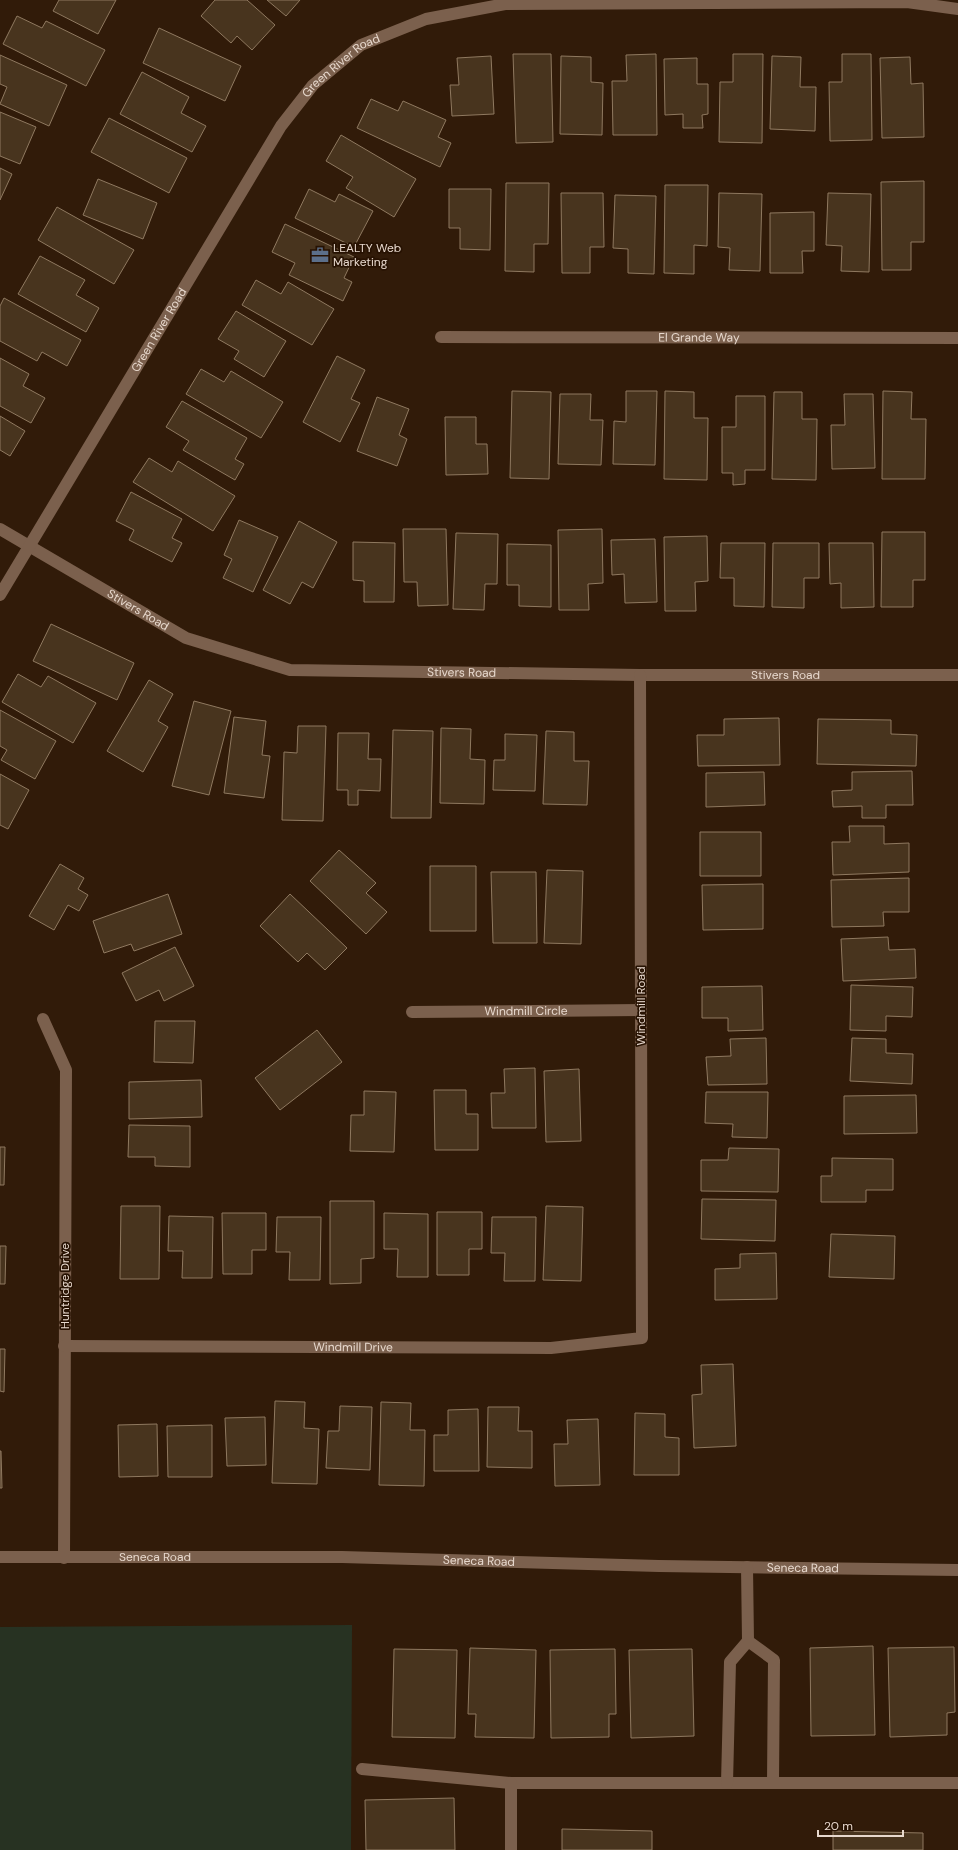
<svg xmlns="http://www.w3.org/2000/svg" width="958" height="1850" font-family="'DM Sans',sans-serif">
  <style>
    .green { fill: #273222 }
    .building { fill: #48341e; stroke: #8f7960 }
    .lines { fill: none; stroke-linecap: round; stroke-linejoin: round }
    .minor { stroke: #7b604d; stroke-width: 12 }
    .labels { text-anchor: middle; stroke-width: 3.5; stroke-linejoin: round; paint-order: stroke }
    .street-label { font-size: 12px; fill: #e7d8cd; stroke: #271202 }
    .poi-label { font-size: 12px; fill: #e7d8cd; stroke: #271202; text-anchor: start }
  </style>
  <rect width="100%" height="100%" fill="#311b09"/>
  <path class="green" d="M352,1625L351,1850H0V1627Z"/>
  <path class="building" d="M59,0H116L98,34L53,11Z
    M215,0H247L275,25L252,50L237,36L231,43L201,16Z
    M267,0H300L286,16Z
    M17,16L42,28L46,21L105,50L86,86L3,44Z
    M159,28L241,66L225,101L143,63Z
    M513,54H551L553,142L516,143Z
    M656,54L657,135H613L612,81H627L626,55Z
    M733,54H763L762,143L719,142L720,82H733Z
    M842,54H871L872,140L830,141L829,82H842Z
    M0,55L67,85L49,126L0,104L7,87L0,84Z
    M491,56L494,114L452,116L450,85H459L457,58Z
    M561,56L591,57V82L603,83L602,135L560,134Z
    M772,56L801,57L800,87H816L815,131L770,129Z
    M910,57L911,84L923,83L924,137L882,138L880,58Z
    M697,58V84H708V114L702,115L703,128H683V114L665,115L664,59Z
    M142,72L189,97L181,113L206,126L192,152L120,114Z
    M371,99L398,111L403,101L446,120L438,137L451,143L440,167L357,128Z
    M0,112L36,127L20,164L0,156Z
    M109,118L187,158L169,193L91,152Z
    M341,135L416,179L394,217L346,188L353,177L326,161Z
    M0,168L12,174L0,200Z
    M98,179L157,203L143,239L83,215Z
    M924,181V242H911V270H882L881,182Z
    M506,183H549L548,244H534V272L505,271Z
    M665,185H708L707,246L694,245V274L664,273Z
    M309,189L335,202L339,194L373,211L354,247L295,218Z
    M449,189H491L490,250L460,249V228H449Z
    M561,193H603L604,247H590V273H562Z
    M719,193L762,194L760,271L729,270L730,248L718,247Z
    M828,193L871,194L869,272L841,271L842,246L826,245Z
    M615,195L656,196L654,274L628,273V249L613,248Z
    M57,207L134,250L114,284L38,240Z
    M814,212V251H802L803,273H770V213Z
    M285,224L354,257L344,278L352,282L343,301L289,275L295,263L272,252Z
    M40,256L85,280L76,295L99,308L86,332L18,294Z
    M256,280L281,294L288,282L334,309L312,345L242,305Z
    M4,298L81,340L67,366L42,352L37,361L0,341V306Z
    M236,311L286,341L264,377L234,359L239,351L218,339Z
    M337,356L365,370L351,399L360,403L340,442L303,422Z
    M0,358L29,374L23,386L45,398L31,423L0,406Z
    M201,369L224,382L231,371L283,402L261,438L186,394Z
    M512,391L551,392L549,479L510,478Z
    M626,391H657L655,465L613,464L614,421L626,422Z
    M665,391L694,392V418H708L707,480L664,479Z
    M883,391L912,392L911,419H926L925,479H882Z
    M774,392H802V419H817L816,480L772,479Z
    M560,394H591L590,420H603L601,465L558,464Z
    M844,394H873L875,468L832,469L831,425H845Z
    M736,396H765V470H745V484L733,485V473H722V427H736Z
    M377,397L409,409L399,435L407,439L397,466L357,451Z
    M182,401L247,438L235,459L244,464L235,480L183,450L189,441L166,427Z
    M0,416L25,431L10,456L0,450Z
    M445,417H476V444H487L488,474L446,475Z
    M149,458L172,472L178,461L235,496L213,531L133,482Z
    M131,492L182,519L172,538L182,543L172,562L129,540L134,530L116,521Z
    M239,520L278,537L253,592L223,578L232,559L224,555Z
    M299,521L337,542L313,588L302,582L290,604L263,590Z
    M403,529H446L448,605L418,606L417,582H404Z
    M602,529L603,583L588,584L589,610H559L558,530Z
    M882,532H925V580H913V607H881Z
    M456,533L498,534L497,584H485L484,610L453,609Z
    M707,536L708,581L695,582L696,611H665L664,537Z
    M655,539L657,602L625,603L624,574L612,575L611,540Z
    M353,542L395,543L394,602H364V581L353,580Z
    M721,543H765L764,607L734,606V578H720Z
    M773,543H819V578H804V608L772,607Z
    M829,543H873L874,607L841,608V583L830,584Z
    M507,544L551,545V607L519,606V585H507Z
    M51,624L134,663L117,700L33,661Z
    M18,674L41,687L48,676L96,703L73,743L2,702Z
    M149,680L173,694L158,721L168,727L143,772L107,751Z
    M194,701L231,711L209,795L172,786Z
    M0,710L56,741L35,779L1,760L7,750L0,746Z
    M234,717L266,721L262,755L270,756L264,798L224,793Z
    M779,718L780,765L698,766L697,735H724V719Z
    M818,719L891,720V734L917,735L916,766L817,764Z
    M298,726H326L323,821L282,820L284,752L297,753Z
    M441,728L471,729L470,759L485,760L484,804L440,803Z
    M393,730L433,731L431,818H391Z
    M546,731L574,732V761H589L587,805L543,804Z
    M338,733H369L368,759H381L380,791L358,790V805H348V790H337Z
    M505,734L537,735L535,791L493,790L494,760H505Z
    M912,771L913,805H886V818H862V806L833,807L832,791L852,790V772Z
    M764,772L765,805L706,807V773Z
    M0,774L29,790L8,829L0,825Z
    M849,826H884V844L909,843V872L833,875L832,842H850Z
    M700,832H761V876H700Z
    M339,850L376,883L366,893L387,912L366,934L310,881Z
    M60,864L84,878L78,889L88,895L79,911L68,905L54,930L29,916Z
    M430,866H476V931H430Z
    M547,870L583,871L581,944L544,943Z
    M491,872H536L537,943H493Z
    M909,878V912H883L884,926L832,927L831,880Z
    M763,884V929L703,930L702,885Z
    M168,894L182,934L134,951L131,944L104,953L93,921Z
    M290,894L347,948L325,970L307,953L298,962L260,926Z
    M888,937L889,950L915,949L916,978L843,981L841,939Z
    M175,947L194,986L164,1001L159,990L136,1001L122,973Z
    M851,985L913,987L912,1017L886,1016V1031L850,1030Z
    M762,986L763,1030L728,1031V1018H702V987Z
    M155,1021H195L193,1063L154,1062Z
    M317,1030L342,1062L280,1110L255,1078Z
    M766,1038L767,1084L708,1085L706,1057L731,1056L730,1039Z
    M852,1038L886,1039V1053L913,1054L912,1084L850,1081Z
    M535,1068L536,1128H492L491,1093H505L504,1069Z
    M579,1069L581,1141L546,1142L544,1071Z
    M201,1080L202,1117L129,1119V1082Z
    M434,1090H466V1114H478V1150H435Z
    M364,1091L396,1092L394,1152L350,1151L351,1115H364Z
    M706,1092H768L767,1138L732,1137L733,1124L705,1123Z
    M916,1095L917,1133L844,1134V1096Z
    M129,1125L190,1126V1167L155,1166V1157H128Z
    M0,1147H5L4,1185H0Z
    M729,1148L779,1149L778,1192L701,1191V1160H728Z
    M832,1158L893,1159V1190H866V1202H821V1176H832Z
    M702,1199L776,1200L775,1241L701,1239Z
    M330,1201H374V1258L361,1259V1283L330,1284Z
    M121,1206H160L159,1279H120Z
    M546,1206L583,1207L581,1281L543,1280Z
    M437,1212H482V1249H469V1275H437Z
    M222,1213H266V1250H252V1274H223Z
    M384,1213L428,1214V1277H397L398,1249H384Z
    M169,1216L213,1217L212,1278H182L183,1251H168Z
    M277,1217H321L320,1280H289L290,1252H276Z
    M492,1217H536L535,1281H504L505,1253H491Z
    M831,1234L895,1236L894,1279L829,1277Z
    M0,1246H6L5,1284H0Z
    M776,1253L777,1299L715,1300V1269L740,1268V1254Z
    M0,1349H5L4,1392L0,1391Z
    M733,1364L736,1446L694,1448L692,1395L702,1394L701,1365Z
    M275,1401L305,1402L304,1428L319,1429L317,1484L272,1483Z
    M381,1402L411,1403L410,1430H425L424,1486L379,1485Z
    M340,1406L372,1407L370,1470L326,1468L328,1431H339Z
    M488,1407H519L518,1431H532V1468L487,1467Z
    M478,1409L479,1471H434V1435H448V1410Z
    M635,1413L665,1414V1437L679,1438V1475H634Z
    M265,1417L266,1465L227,1466L225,1418Z
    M598,1419L600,1485L555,1486L554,1444H568L567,1420Z
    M157,1424L158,1476L119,1477L118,1425Z
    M212,1425V1477H168L167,1426Z
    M0,1451H1L2,1488H0Z
    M873,1646L875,1735L811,1736L810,1648Z
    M954,1647L955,1712L947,1713V1735L890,1737L888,1648Z
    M470,1648L536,1650L534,1738L475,1737L476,1714H468Z
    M394,1649L457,1650L455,1738L392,1737Z
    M615,1649L616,1714H609V1737L551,1738L550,1650Z
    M692,1649L694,1736L631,1738L629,1650Z
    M454,1798L455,1850H366L365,1800Z
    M562,1829L652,1831V1850H562Z
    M833,1831L923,1833V1850H833Z"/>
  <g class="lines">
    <g class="minor">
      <path id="s1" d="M441,337L958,338"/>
      <path id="s2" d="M0,529L186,638L290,670L640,675H958"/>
      <path id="s3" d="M0,595L281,126L313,85L361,45L426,19L505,4L907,2L958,9"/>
      <path id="s4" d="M412,1012L641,1010"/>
      <path d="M43,1019L66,1070L64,1558"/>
      <path id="s5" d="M64,1346L551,1348L642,1338L640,675"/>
      <path id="s6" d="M0,1557H342L659,1566L958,1570"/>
      <path d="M748,1641L774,1660L773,1783"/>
      <path d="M362,1769L511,1783H958"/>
      <path d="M511,1783V1850"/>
      <path d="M727,1783L730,1662L748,1641L747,1567"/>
    </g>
  </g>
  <defs>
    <g id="office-bare" transform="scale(1.38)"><path d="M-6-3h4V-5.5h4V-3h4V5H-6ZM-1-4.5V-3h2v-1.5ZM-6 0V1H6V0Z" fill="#5c6f8a" stroke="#271202" stroke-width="2.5" paint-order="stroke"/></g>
  </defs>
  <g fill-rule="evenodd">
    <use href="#office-bare" x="320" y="255"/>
  </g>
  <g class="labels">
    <g class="street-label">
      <text dy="4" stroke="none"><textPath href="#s3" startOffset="633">Green River Road</textPath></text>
      <text dy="4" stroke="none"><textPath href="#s3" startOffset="309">Green River Road</textPath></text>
      <text dy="4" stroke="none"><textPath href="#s1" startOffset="258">El Grande Way</textPath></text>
      <text dy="4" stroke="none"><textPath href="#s2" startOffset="160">Stivers Road</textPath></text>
      <text dy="4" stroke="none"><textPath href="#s2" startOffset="496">Stivers Road</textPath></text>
      <text dy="4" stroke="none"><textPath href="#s2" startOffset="820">Stivers Road</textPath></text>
      <text transform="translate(641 1006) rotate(-90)" y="4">Windmill Road</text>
      <text dy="4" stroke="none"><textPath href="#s4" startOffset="114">Windmill Circle</textPath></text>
      <text transform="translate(65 1286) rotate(-90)" y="4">Huntridge Drive</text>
      <text dy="4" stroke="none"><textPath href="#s5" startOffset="289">Windmill Drive</textPath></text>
      <text dy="4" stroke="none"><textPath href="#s6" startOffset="155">Seneca Road</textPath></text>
      <text dy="4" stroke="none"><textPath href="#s6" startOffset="479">Seneca Road</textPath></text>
      <text dy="4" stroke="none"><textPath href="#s6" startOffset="803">Seneca Road</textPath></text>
    </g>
    <g class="poi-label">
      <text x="333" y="252">LEALTY Web<tspan x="333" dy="14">Marketing</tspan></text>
    </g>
  </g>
  <path d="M818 1830v6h85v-6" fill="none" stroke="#e7d8cd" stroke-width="2"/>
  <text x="824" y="1830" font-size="12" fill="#e7d8cd" stroke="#271202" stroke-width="3" paint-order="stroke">20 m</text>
</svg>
